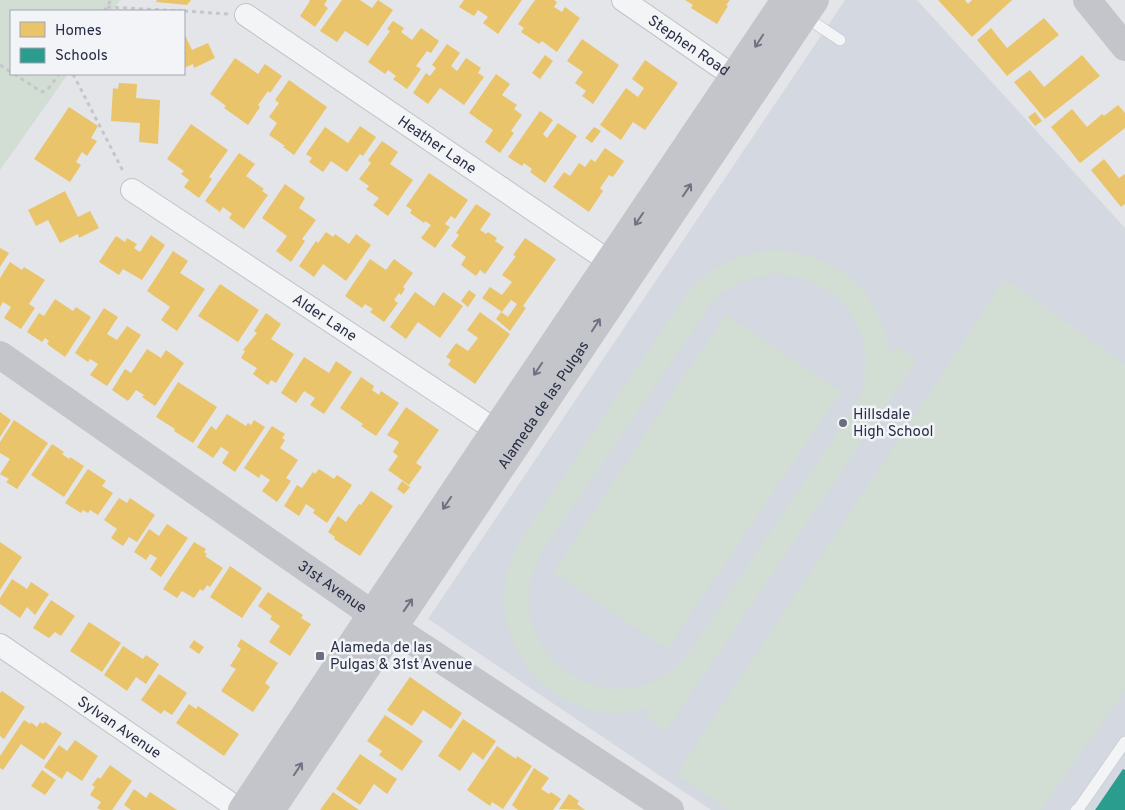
<svg xmlns="http://www.w3.org/2000/svg" width="1125" height="810" font-family="Overpass,sans-serif">
  <style>
    .built { fill: #d4d8e0 }
    .green { fill: #d2ddd4; fill-rule: evenodd }
    .homes { fill: #e9c46a }
    .schools { fill: #2a9d8f }
    .lines { fill: none; stroke-linecap: round; stroke-linejoin: round }
    .lane-casing { stroke: #c2c3c7; stroke-width: 12 }
    .street-casing { stroke: #c2c3c7; stroke-width: 24 }
    .path { stroke: #c5c6cc; stroke-width: 3; stroke-dasharray: 4 4; stroke-linecap: butt }
    .lane { stroke: #f3f4f6; stroke-width: 11 }
    .street { stroke: #f3f4f6; stroke-width: 22 }
    .secondary { stroke: #c4c5ca; stroke-width: 28 }
    .oneway { stroke: #6e7281 }
    .poi-dot { fill: #6a6e7e; stroke: #f2f4f8; stroke-width: 2 }
    .labels { text-anchor: middle; stroke-width: 5; stroke-linejoin: round; paint-order: stroke }
    .street-label { font-size: 15px; fill: #282e45; stroke: #f2f4f8 }
    .poi-label { font-size: 15px; fill: #282e45; stroke: #f2f4f8; text-anchor: start }
  </style>
  <rect width="100%" height="100%" fill="#e4e5e9"/>
  <path class="built" d="M845,0H917L1125,228V810H711L428,619Z"/>
  <path class="green" d="M0,0H120L112,11H11V74H68L0,170Z
    M773,250C837,253 881,291 890,355L897,346L917,360L666,731L646,717L651,708C638,711 624,714 610,713C541,708 489,637 508,570C511,557 517,547 524,535L683,299C708,268 733,254 773,250ZM774,274C845,278 882,336 858,402L691,650C685,658 678,666 670,672C609,716 523,667 529,592C530,576 536,563 544,549L712,302C730,285 749,277 774,274Z
    M1005,279L1125,364V690L1041,810H729L676,775Z
    M726,314L841,392L667,649L553,572Z"/>
  <path class="homes" d="M157,0H191L187,5L156,2Z
    M309,0H327L324,5L328,8L315,27L300,16L310,1Z
    M342,0H360L372,8L378,0L393,10L368,46L345,31L337,42L320,31Z
    M464,0H522L498,34L483,23L488,17L478,10L474,16L459,7Z
    M535,0H554L557,2L554,7L562,12L565,7L580,18L557,52L542,41L539,44L521,32L524,28L518,24Z
    M685,0H730L726,5L728,6L717,24L691,8L693,5Z
    M938,0H965L968,4L972,0H1012L972,37Z
    M1044,18L1059,35L1007,76L977,40L991,28L1007,48Z
    M393,21L404,28L401,32L412,40L421,28L439,41L431,53L427,51L416,66L421,69L407,89L393,79L396,76L388,70L385,74L368,62L390,31L387,29Z
    M184,33L192,50L208,43L215,58L194,68L193,64L184,68Z
    M582,39L619,65L593,104L582,96L586,91L575,83L583,72L567,61Z
    M447,44L460,53L451,66L457,71L466,58L481,68L478,73L484,77L464,105L440,88L428,104L413,93L426,73L430,76L436,68L432,65Z
    M545,55L553,61L540,79L532,73Z
    M1082,55L1100,76L1045,119L1014,82L1030,70L1044,87Z
    M235,58L258,74L265,64L282,76L270,93L268,91L258,105L260,107L248,125L224,108L226,106L210,94Z
    M645,60L678,83L645,130L633,122L621,140L600,125L626,88L638,97L644,88L632,79Z
    M496,74L510,84L502,95L517,105L514,109L522,115L511,131L514,133L500,153L485,142L493,130L469,113Z
    M289,80L327,107L294,155L283,147L285,146L269,135L277,123L269,117L279,103L275,100Z
    M119,83L137,84L136,98L160,100L158,144L139,142L140,123L111,121L113,88L118,89Z
    M1118,105L1125,113V128L1080,163L1051,127L1072,109L1087,127L1102,114L1104,116Z
    M69,107L98,126L91,138L97,141L87,156L82,152L76,162L81,165L70,182L34,159Z
    M540,111L553,120L543,134L547,138L558,123L577,136L545,183L530,172L532,169L524,163L522,166L508,157Z
    M1035,112L1042,121L1035,126L1028,117Z
    M191,124L228,150L209,177L212,179L199,198L184,187L189,180L181,174L184,171L167,159Z
    M360,126L376,137L363,156L360,154L347,172L331,161L323,172L309,162L312,158L306,154L325,127L348,143Z
    M594,127L601,131L592,143L585,138Z
    M382,141L398,152L390,164L413,180L388,216L373,205L379,198L366,189L369,186L359,179L371,163L368,160Z
    M605,148L624,161L613,177L609,175L600,188L603,191L589,212L553,187L564,172L570,176L579,163L585,167L591,159L595,162Z
    M239,153L255,164L246,176L264,189L262,191L268,195L244,229L229,218L232,214L223,207L220,212L205,201Z
    M1104,159L1119,178L1125,174V204L1121,207L1091,170Z
    M429,173L468,200L455,219L451,216L445,224L450,227L435,248L421,238L431,225L425,221L424,223L410,213L412,210L406,206Z
    M285,184L305,198L299,208L316,220L302,239L305,241L291,262L276,251L287,236L262,218Z
    M65,191L78,217L90,211L99,228L79,238L78,234L60,243L48,220L36,226L28,210Z
    M476,204L491,214L480,230L486,234L488,232L497,238L495,241L504,247L485,274L480,270L476,276L461,265L466,257L451,246L459,235L456,233Z
    M326,232L333,237L335,234L349,244L356,234L371,245L346,281L323,264L314,277L299,266L316,241L318,243Z
    M151,235L165,245L142,280L123,269L119,275L99,262L116,236L125,242L127,238L137,244L134,248L140,252Z
    M525,238L556,259L523,306L526,308L510,331L496,319L501,312L508,317L517,304L511,300L502,312L482,298L490,287L502,295L512,282L502,275L516,256L513,255Z
    M0,248L9,253L0,267Z
    M173,251L188,261L180,273L205,289L177,331L161,320L170,307L147,291Z
    M370,259L386,270L394,259L413,273L403,287L405,289L401,295L399,293L394,300L398,303L384,322L370,312L373,309L365,304L362,308L345,296Z
    M10,262L22,270L24,267L45,280L29,304L35,308L21,329L4,318L11,307L3,302L0,307V278Z
    M220,284L259,310L238,342L198,316Z
    M469,290L476,295L468,307L461,301Z
    M415,292L434,306L443,292L463,306L440,338L418,322L406,339L390,327Z
    M55,299L73,311L76,307L91,317L65,357L47,344L49,341L45,338L42,342L27,332L39,313L44,316Z
    M104,308L118,317L107,334L117,340L127,326L141,335L107,386L90,375L98,364L90,359L88,362L75,353Z
    M480,312L510,334L475,384L448,365L451,360L446,357L456,343L468,351L478,338L467,330Z
    M266,313L281,324L271,339L294,354L276,383L271,380L268,385L253,374L257,368L241,358L245,351L243,350L257,333L254,331Z
    M147,349L161,358L166,350L184,363L155,406L142,397L144,395L136,390L128,401L112,390L125,369L131,373Z
    M304,357L329,373L336,361L352,372L324,414L310,405L315,398L304,391L296,403L281,393Z
    M361,377L374,386L372,390L379,395L381,391L399,403L376,436L361,426L363,424L340,408Z
    M178,382L217,407L193,443L174,431L175,429L156,417Z
    M406,407L439,430L416,463L422,467L409,485L388,470L398,456L393,452L399,442L387,435Z
    M0,412L11,420L0,437Z
    M227,414L246,426L248,423L251,425L254,420L265,427L235,472L222,463L229,452L221,447L213,458L197,447L211,426L216,430Z
    M14,420L48,443L17,489L6,482L9,479L0,474L10,459L0,453V442Z
    M272,426L285,434L282,438L285,440L280,448L298,460L286,478L291,481L277,502L262,491L270,480L261,474L259,478L244,468Z
    M52,444L64,452L62,454L69,459L70,457L84,466L64,497L31,475Z
    M88,469L106,481L102,486L113,493L98,515L90,510L88,513L83,510L81,513L65,503Z
    M319,469L334,479L337,475L352,485L327,523L313,513L315,510L306,504L299,516L284,506L297,485L302,488L313,472L315,474Z
    M402,481L410,487L404,494L397,489Z
    M371,491L393,506L360,556L334,539L335,537L328,532L338,516L346,522L359,504L361,505Z
    M119,498L127,503L130,498L155,515L137,542L129,537L123,546L111,538L117,529L104,520Z
    M167,524L188,538L161,577L150,569L157,558L150,554L146,560L134,552L149,529L159,536Z
    M0,542L22,557L0,590Z
    M194,542L206,549L204,552L207,554L205,556L223,568L210,587L207,585L203,591L200,589L194,598L182,591L177,598L163,589Z
    M230,566L262,588L242,618L210,597Z
    M12,579L27,589L31,582L49,594L35,615L27,607L20,618L0,604V598Z
    M268,592L303,615L301,618L311,624L290,656L269,642L280,626L270,619L272,616L258,606Z
    M51,600L75,616L61,636L55,632L49,638L33,628Z
    M89,622L121,643L102,672L70,651Z
    M241,639L278,663L265,683L270,687L253,712L221,691L236,669L230,666L241,649L237,646Z
    M194,640L204,647L199,654L189,647Z
    M123,646L143,659L146,655L159,664L146,684L136,677L127,691L104,675Z
    M159,674L187,693L172,715L164,710L161,714L141,700Z
    M410,677L462,713L451,729L423,710L412,726L387,710Z
    M2,691L25,707L4,739L0,736V693Z
    M189,704L196,709L198,706L239,734L224,756L176,723Z
    M385,715L423,741L402,771L379,755L382,751L367,741Z
    M463,719L496,741L483,760L473,752L460,771L438,756Z
    M24,720L30,724L31,722L37,727L40,722L43,724L45,722L62,733L44,760L21,744L3,770L0,768V756Z
    M75,740L98,756L82,781L67,771L62,779L44,767L59,745L67,751Z
    M497,746L516,759L517,756L532,766L503,809L492,802L490,806L467,790Z
    M360,754L397,779L387,794L374,784L360,805L336,789Z
    M110,765L132,781L112,810H101L97,808L101,802L90,795L95,787L92,785L98,777L100,779Z
    M534,768L549,778L541,789L549,794L551,792L561,799L553,810H518L512,805Z
    M42,770L56,780L45,795L31,786Z
    M134,789L146,798L150,792L177,810H131L124,805Z
    M333,792L359,810H320Z
    M569,794L579,801L577,804L585,810L559,809Z"/>
  <path class="schools" d="M1123,769L1125,770V810H1095Z"/>
  <g class="lines">
    <g class="lane-casing">
      <path id="lane" d="M804,16L840,40
        M1076,810L1079,808L1125,742"/>
    </g>
    <g class="street-casing">
      <g id="street">
        <path id="s1" d="M623,0L748,86"/>
        <path id="s2" d="M246,15L622,270"/>
        <path id="s3" d="M132,190L509,439"/>
        <path id="s4" d="M0,645L240,810"/>
      </g>
    </g>
    <path class="path" d="M107,7L182,11
      M104,11L111,0
      M184,11L228,14
      M0,65L11,72
      M14,74L42,92L48,89L59,74
      M73,74L124,173"/>
    <use href="#lane" class="lane"/>
    <use href="#street" class="street"/>
    <g class="secondary">
      <path d="M1087,0L1125,47"/>
      <path id="s5" d="M0,355L372,614L670,810"/>
      <path d="M242,810L381,600L785,0"/>
      <path id="s6" d="M271,810L815,0"/>
    </g>
  </g>
  <defs><path id="oneway-shaft" d="M-6 0H5M1.5-3L5.5 0L1.5 3" fill="none" stroke-width="1.6" stroke-linecap="round" stroke-linejoin="round" transform="scale(1.25)"/></defs>
  <g class="oneway">
    <use href="#oneway-shaft" transform="translate(759 41) rotate(123)"/>
    <use href="#oneway-shaft" transform="translate(687 190) rotate(-56)"/>
    <use href="#oneway-shaft" transform="translate(639 219) rotate(124)"/>
    <use href="#oneway-shaft" transform="translate(596 325) rotate(-57)"/>
    <use href="#oneway-shaft" transform="translate(538 369) rotate(124)"/>
    <use href="#oneway-shaft" transform="translate(447 503) rotate(124)"/>
    <use href="#oneway-shaft" transform="translate(408 605) rotate(-55)"/>
    <use href="#oneway-shaft" transform="translate(298 769) rotate(-56)"/>
  </g>
  <g class="poi-dot">
    <circle cx="843" cy="423" r="5"/>
    <rect x="315" y="651" width="10" height="10" rx="2.5"/>
  </g>
  <g class="labels">
    <g class="street-label">
      <text dy="5" stroke="none"><textPath href="#s1" startOffset="80">Stephen Road</textPath></text>
      <text dy="5" stroke="none"><textPath href="#s2" startOffset="231">Heather Lane</textPath></text>
      <text dy="5" stroke="none"><textPath href="#s3" startOffset="231">Alder Lane</textPath></text>
      <text dy="5" stroke="none"><textPath href="#s6" startOffset="488">Alameda de las Pulgas</textPath></text>
      <text dy="5" stroke="none"><textPath href="#s5" startOffset="405">31st Avenue</textPath></text>
      <text dy="5" stroke="none"><textPath href="#s4" startOffset="145">Sylvan Avenue</textPath></text>
    </g>
    <g class="poi-label">
      <text x="853" y="419">Hillsdale<tspan x="853" dy="17">High School</tspan></text>
      <text x="330" y="652">Alameda de las<tspan x="330" dy="17">Pulgas &amp; 31st Avenue</tspan></text>
    </g>
  </g>
  <rect x="10" y="10" width="175" height="65" fill="#f2f4f8" stroke="#a1a5b0"/>
  <rect x="20" y="22" width="25" height="15" fill="#e9c46a" stroke="#a1a5b0"/>
  <text x="55" y="35" font-size="15" fill="#282e45">Homes</text>
  <rect x="20" y="48" width="25" height="15" fill="#2a9d8f" stroke="#a1a5b0"/>
  <text x="55" y="60" font-size="15" fill="#282e45">Schools</text>
</svg>
